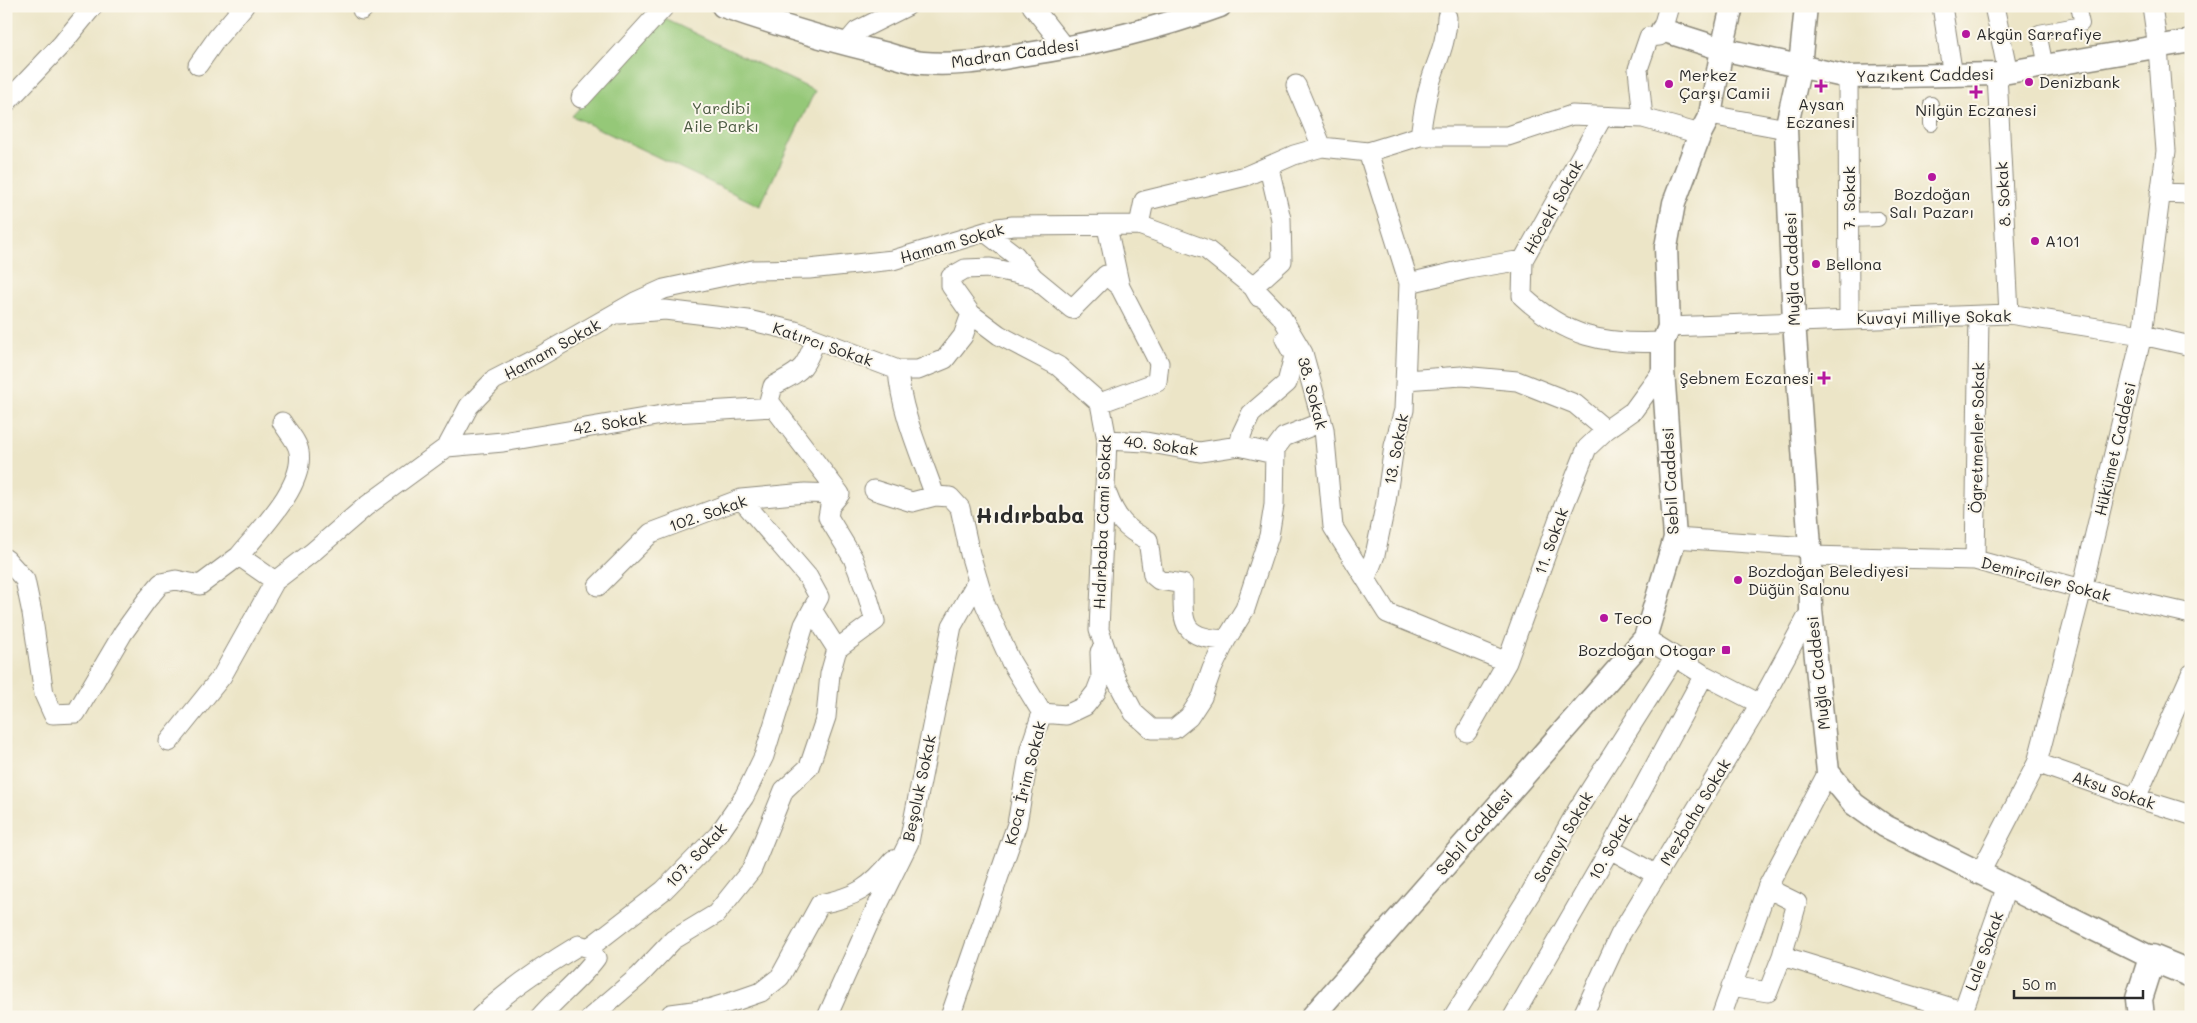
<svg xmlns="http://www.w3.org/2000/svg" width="2197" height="1023" font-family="Mali,sans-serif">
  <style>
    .green { fill: #95c878; stroke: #607a52 }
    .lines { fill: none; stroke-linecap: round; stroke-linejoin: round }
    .pedestrian-casing { stroke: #8c8879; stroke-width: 16 }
    .minor-casing { stroke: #8c8879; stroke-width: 21 }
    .tertiary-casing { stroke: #8c8879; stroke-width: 25 }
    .secondary-casing { stroke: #8c8879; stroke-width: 29 }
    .pedestrian { stroke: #fff; stroke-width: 14 }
    .minor { stroke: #fff; stroke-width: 19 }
    .tertiary { stroke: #fff; stroke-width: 22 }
    .secondary { stroke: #fff; stroke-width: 26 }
    .poi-dot { fill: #b5179e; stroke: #fbf7ec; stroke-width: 2 }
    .labels { text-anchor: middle; stroke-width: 4; stroke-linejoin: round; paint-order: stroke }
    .poi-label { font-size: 16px; fill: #2b2b2b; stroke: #fbf7ec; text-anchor: start }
    .street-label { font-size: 16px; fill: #2b2b2b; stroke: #fbf7ec }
    .park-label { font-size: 16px; fill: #4b5a42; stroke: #fbf7ec }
    .district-label { font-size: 21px; font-weight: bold; fill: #2b2b2b; stroke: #fbf7ec }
  </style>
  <rect width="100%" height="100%" fill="#fbf7ec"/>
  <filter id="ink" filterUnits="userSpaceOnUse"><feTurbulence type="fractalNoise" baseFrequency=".02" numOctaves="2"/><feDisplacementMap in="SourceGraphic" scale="10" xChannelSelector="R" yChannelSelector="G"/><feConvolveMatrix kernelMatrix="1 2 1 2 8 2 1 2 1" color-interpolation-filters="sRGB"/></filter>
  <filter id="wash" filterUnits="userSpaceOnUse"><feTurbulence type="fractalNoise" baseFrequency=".0096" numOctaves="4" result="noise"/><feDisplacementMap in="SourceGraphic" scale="20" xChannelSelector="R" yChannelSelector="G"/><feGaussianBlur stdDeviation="1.12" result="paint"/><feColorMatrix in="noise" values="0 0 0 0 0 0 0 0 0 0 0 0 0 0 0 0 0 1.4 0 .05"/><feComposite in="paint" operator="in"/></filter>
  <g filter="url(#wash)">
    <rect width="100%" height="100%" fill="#ece5c7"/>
    <path class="green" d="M663,18L815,91L760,206L572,116Z"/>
  </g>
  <g filter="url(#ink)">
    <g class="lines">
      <g class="pedestrian-casing">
        <path id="pedestrian" d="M2046,67L2039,32L2082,24L2078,6
          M1931,104V124
          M1849,220L1878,219"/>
      </g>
      <g class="minor-casing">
        <path id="minor" d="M1032,6L1065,48
          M1942,6L1953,76
          M1994,6L2008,73
          M362,10L365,6
          M846,44L857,31L907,6
          M198,65L217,38L244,6
          M1997,74L2009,314
          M1848,77L1849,319
          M1296,85L1322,147
          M581,98L665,6
          M6,103L62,44L93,6
          M1710,115L1786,129
          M1602,118L1523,260L1522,296C1566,337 1603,345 1663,342
          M1643,118L1638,69L1649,37L1659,36L1662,30L1669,6
          M1420,136C1423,115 1426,94 1433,74C1440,54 1447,38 1447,17
          M2160,193L2191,194
          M1139,225L1207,250L1253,287L1281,316L1303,353L1324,429L1333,527L1387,613L1507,662
          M985,232L1015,255L1033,277L1072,309L1106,275L1120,287
          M1033,277L990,268L965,269L951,277V286L971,314L999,335L1058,366L1100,403L1107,440L1099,630L1115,677L1134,713L1152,729H1174L1189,717L1202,697L1212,669L1226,640L1245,609L1269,536L1274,505L1275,449L1284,437L1322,422
          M1409,283L1468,269L1523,260
          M1259,297L1253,287L1282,261L1281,219L1269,168
          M620,314L665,310L748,320L795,331L898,370H918L945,359L963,336L971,314
          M1669,327L2009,314L2142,335L2191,346
          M898,370C901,413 921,455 935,496L950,497L960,508L970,554L985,604L1011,662L1042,713L1030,749L1017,824L950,1017
          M1405,380L1462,376L1517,381L1575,404L1606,430
          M1100,403L1157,382L1159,363L1120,287L1107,227
          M1107,440L1146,442L1200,452L1239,446L1274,454
          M1239,446L1242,433L1251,414L1287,383L1294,356L1285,339
          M447,447L503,442L674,413L773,407
          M874,490L912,502L935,496
          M1107,494C1116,518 1125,529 1148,540L1153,575L1159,580L1183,584C1183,623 1180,638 1226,640
          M741,499L808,577L819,597L812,610L837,649
          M1675,538L1810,547
          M239,556C259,531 305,486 299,452C298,442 287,431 282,422
          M1810,556L1975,560L2082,589L2191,614
          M6,559L25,580L32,613L44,694L53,714L76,713L123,633L146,601L161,583L176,580L200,585L239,556L275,581
          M1975,560L1979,316
          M1366,578L1375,555L1386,502L1394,446L1404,410L1409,283L1368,152
          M598,586L651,533L741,499L805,493L840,494
          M1645,638L1704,675L1760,704
          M1042,713L1066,715L1085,706L1096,692L1101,679L1100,652
          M1467,732L1507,662L1559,518L1587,448L1606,430L1633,411L1663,370
          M169,742L222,676L275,581L314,551L365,507L447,447L469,406L494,380L537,358L635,302L664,289L753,270L809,269L893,260L998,228L1013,226L1139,225L1144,201L1246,176L1294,155L1322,147L1368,152L1420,136H1508L1572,115L1643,118L1700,134
          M2037,763L2136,798L2191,815
          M2136,798L2191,674
          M1610,849L1657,875
          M1980,873L2037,763L2082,589L2142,335L2166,151L2158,48L2152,6
          M1767,888L1797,903L1782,956
          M1731,986L1768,992L1782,956L1962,1011
          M480,1017C509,989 544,966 579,945L589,948L664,890L718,835L744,797L764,756L804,625L812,610
          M540,1017C558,996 580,980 596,958L589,948
          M591,1017L639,976L673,940L716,914L752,869L784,790L809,767L826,717L830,674L837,649L875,621L867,594L853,558L828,517L830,506L840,494L769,401L773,386C803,369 803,372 816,339
          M669,1017L671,1014L708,1009L738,1000L761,992L780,977L820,904C856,897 870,888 893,860
          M827,1017L868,925L909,842L952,626L978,580
          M1453,1017L1530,894L1578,809L1674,658
          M1513,1017L1610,849L1704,675
          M1582,1017L1620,935L1760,704L1811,610
          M1721,1017L1767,888L1828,772
          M1961,1017L2007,886"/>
      </g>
      <g class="tertiary-casing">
        <path id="tertiary" d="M723,6C775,24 826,40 879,52C893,55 909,62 923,63C956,66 989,60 1021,55C1089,45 1155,30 1220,6
          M1806,6L1800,66L1786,129L1794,321L1810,547L1811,610L1828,772L1854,804L1885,826L2152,958
          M1662,30L1722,49L1848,77L1997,74L2191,41
          M1312,1017L1645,638L1675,538L1663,370V342L1669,327L1666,247L1674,203L1700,134L1710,115L1722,49L1732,6"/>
      </g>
      <g class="secondary-casing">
        <path id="secondary" d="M2141,1017L2139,999L2152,958L2191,974"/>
      </g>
      <use href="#pedestrian" class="pedestrian"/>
      <use href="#minor" class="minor"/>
      <use href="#tertiary" class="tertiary"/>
      <use href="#secondary" class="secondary"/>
    </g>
  </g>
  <g class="poi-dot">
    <circle cx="1966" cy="34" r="5"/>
    <circle cx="2029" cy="82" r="5"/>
    <circle cx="1669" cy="84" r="5"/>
    <path d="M1818.5 78.5h5v5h5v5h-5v5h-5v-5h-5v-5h5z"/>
    <path d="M1973.5 84.5h5v5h5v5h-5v5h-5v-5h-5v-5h5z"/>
    <circle cx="1932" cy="177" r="5"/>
    <circle cx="2035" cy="241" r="5"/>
    <circle cx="1816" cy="264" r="5"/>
    <path d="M1821.5 370.5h5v5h5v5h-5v5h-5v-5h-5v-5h5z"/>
    <circle cx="1738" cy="580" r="5"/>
    <circle cx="1604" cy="618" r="5"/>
    <rect x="1721" y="645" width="10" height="10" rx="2.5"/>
  </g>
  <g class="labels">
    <g class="poi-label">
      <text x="1976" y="40">Akgün Sarrafiye</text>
      <text x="1679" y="81">Merkez<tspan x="1679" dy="18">Çarşı Camii</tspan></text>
      <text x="2039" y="88">Denizbank</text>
      <text x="1821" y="110" text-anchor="middle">Aysan<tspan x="1821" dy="18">Eczanesi</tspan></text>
      <text x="1976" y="116" text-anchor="middle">Nilgün Eczanesi</text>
      <text x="1932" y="200" text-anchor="middle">Bozdoğan<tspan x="1932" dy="18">Salı Pazarı</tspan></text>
      <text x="2045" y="247">A101</text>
      <text x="1826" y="270">Bellona</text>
      <text x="1814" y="384" text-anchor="end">Şebnem Eczanesi</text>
      <text x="1748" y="577">Bozdoğan Belediyesi<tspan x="1748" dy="18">Düğün Salonu</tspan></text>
      <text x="1614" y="624">Teco</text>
      <text x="1716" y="656" text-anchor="end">Bozdoğan Otogar</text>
    </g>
    <g class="street-label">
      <text transform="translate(1015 53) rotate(-8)" y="6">Madran Caddesi</text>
      <text transform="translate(1925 75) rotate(-1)" y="6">Yazıkent Caddesi</text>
      <text transform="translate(2003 194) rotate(-93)" y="6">8. Sokak</text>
      <text transform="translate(1849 198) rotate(-90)" y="6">7. Sokak</text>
      <text transform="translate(1553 207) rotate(-61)" y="6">Höceki Sokak</text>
      <text transform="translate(952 243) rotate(-16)" y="6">Hamam Sokak</text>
      <text transform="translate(1792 269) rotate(-92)" y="6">Muğla Caddesi</text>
      <text transform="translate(1934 317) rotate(-1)" y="6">Kuvayi Milliye Sokak</text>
      <text transform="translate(823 344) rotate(19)" y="6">Katırcı Sokak</text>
      <text transform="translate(552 349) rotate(-29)" y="6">Hamam Sokak</text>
      <text transform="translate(1313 393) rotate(75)" y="6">38. Sokak</text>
      <text transform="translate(610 423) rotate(-9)" y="6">42. Sokak</text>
      <text transform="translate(1977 438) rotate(-89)" y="6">Ögretmenler Sokak</text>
      <text transform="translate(1161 445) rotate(7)" y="6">40. Sokak</text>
      <text transform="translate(1396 449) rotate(-79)" y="6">13. Sokak</text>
      <text transform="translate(2115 449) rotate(-77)" y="6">Hükümet Caddesi</text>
      <text transform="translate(1670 481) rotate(-93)" y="6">Sebil Caddesi</text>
      <text transform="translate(708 513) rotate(-19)" y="6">102. Sokak</text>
      <text transform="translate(1102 522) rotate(-88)" y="6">Hıdırbaba Cami Sokak</text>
      <text transform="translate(1551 541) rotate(-70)" y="6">11. Sokak</text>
      <text transform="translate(2046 579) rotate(15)" y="6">Demirciler Sokak</text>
      <text transform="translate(1818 673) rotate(-96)" y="6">Muğla Caddesi</text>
      <text transform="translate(1025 783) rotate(-76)" y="6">Koca İrim Sokak</text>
      <text transform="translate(919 788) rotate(-78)" y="6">Beşoluk Sokak</text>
      <text transform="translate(2114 790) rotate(19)" y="6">Aksu Sokak</text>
      <text transform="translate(1695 812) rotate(-59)" y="6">Mezbaha Sokak</text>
      <text transform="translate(1474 832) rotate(-49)" y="6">Sebil Caddesi</text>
      <text transform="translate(1563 837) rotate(-60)" y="6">Sanayi Sokak</text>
      <text transform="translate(1610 847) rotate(-61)" y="6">10. Sokak</text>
      <text transform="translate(696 855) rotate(-47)" y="6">107. Sokak</text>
      <text transform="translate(1984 951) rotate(-70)" y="6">Lale Sokak</text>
    </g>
    <g class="park-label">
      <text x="721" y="114">Yardibi<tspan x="721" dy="18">Aile Parkı</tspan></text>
    </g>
    <g class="district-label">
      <text x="1030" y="523">Hıdırbaba</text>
    </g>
  </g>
  <rect width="2197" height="1023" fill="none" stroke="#fbf7ec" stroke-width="25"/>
  <path d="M2014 990v8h129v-8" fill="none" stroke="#2b2b2b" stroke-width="2.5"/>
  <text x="2022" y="990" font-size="15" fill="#2b2b2b" stroke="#fbf7ec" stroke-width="4" paint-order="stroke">50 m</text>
</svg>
